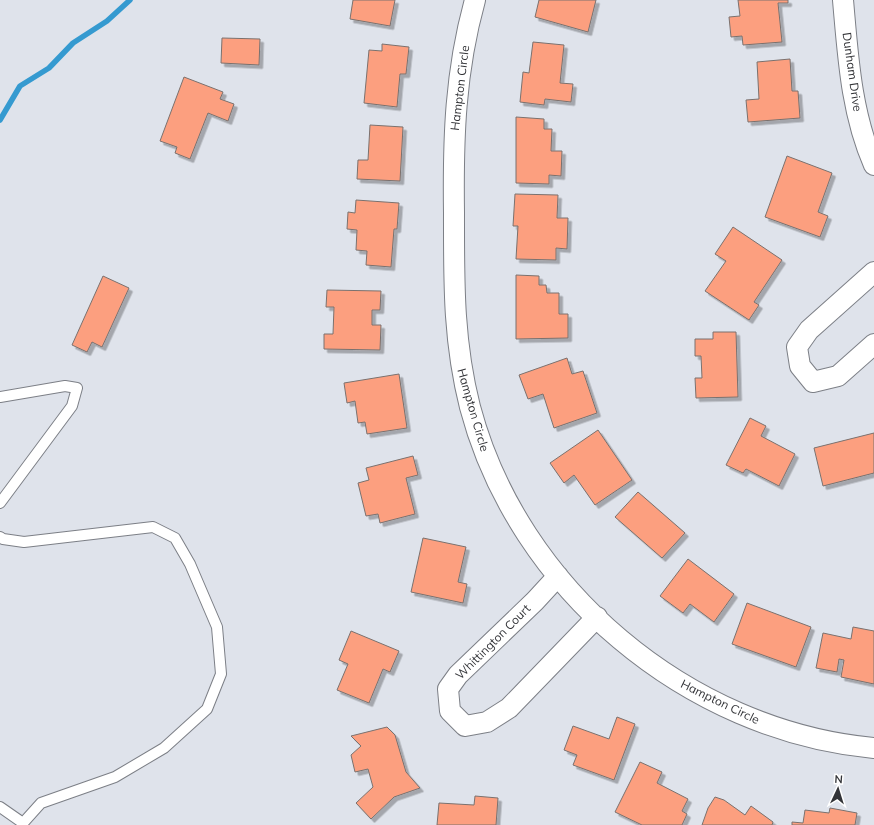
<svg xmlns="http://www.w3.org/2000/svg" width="874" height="825" font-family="Mulish,sans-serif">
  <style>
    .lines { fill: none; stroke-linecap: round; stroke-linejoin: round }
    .stream { stroke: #359ad0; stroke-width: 5.5 }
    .building { fill: #fc9f7f; stroke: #7a716e; filter: url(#shadow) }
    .service-casing { stroke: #7c7f86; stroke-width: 12 }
    .minor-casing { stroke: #7c7f86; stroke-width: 22 }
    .service { stroke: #fff; stroke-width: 10 }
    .minor { stroke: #fff; stroke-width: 20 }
    .labels { text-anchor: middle; stroke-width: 3.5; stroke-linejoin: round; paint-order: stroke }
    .street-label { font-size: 12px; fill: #323337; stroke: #fff }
  </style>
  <defs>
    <filter id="shadow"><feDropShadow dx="3.5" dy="3.5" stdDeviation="0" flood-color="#0004"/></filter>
  </defs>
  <rect width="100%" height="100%" fill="#dfe3eb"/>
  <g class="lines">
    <path class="stream" d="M0,120L20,86L49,68L73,43L107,21L130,0"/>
  </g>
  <path class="building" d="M353,0H395L390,26L350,19Z
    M539,0H596L588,32L535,17Z
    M738,0H788V3H778L782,42L743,45L742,36L731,37L729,17L740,16Z
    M222,38L260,39L259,65L221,63Z
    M533,42L564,45L560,83L573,84L571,102L545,99L544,105L520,102L523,72L529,73Z
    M382,44L409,47L406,74H400L397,107L364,103L369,50L382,51Z
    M790,59L792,91H798L800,118L748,122L746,100L759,99L757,62Z
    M184,77L223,92L220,99L234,104L228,121L208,113L190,159L175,153L177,147L160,141Z
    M516,117L544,119V129H552L551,151H562L561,176L549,175V184L516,183Z
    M370,125L403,127L400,181L357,179L358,160H368Z
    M787,156L832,173L818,212L828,216L820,237L765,217Z
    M515,194L558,195L557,218H568L567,249L556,248V260L516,259L518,226H513Z
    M356,200L399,203L397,229H394L391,267L366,265L367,251L356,250L357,230L347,229L348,212L355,213Z
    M733,227L782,260L754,302L759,305L749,320L705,291L726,261L715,254Z
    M516,275L539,276V285H546L547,293H559V314H568V338L516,339Z
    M103,276L129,288L102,347L92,342L87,352L72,345Z
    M327,290L381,291L380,310H372V325H381L380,350L324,349V334H333L334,307H326Z
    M713,332H736L738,397L696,398L695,378H702L701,356H695V339H713Z
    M567,358L572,374L583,371L597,413L554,428L543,394L528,399L519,375Z
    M399,374L407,428L367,434L365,422L358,423L355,401L347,403L344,383Z
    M750,418L766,426L761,436L795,454L779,486L746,469L743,473L726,465Z
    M598,430L632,480L595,505L574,475L564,483L550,463Z
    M874,433V473L823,486L814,448Z
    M413,456L418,475L406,478L415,514L380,523L378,514L366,516L358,483L369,480L366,468Z
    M638,492L685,533L662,558L615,517Z
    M423,538L466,547L458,582L467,584L463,603L411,592Z
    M688,559L734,594L714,622L690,604L683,613L660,596Z
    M747,603L811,627L796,667L732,644Z
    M853,627L874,631V684L841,677L844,660L839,659L837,672L816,668L823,633L851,639Z
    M351,631L399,651L390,672L383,669L369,703L337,690L348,664L339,660Z
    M617,717L635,724L614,780L573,765L577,755L564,750L573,726L609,739Z
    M387,727L395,735L406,772L420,788L394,797L371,819L356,803L373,787L368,769L355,772L351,755L361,746L351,736Z
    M640,762L662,772L657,783L688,799L682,811L687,814L682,825H642L615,812Z
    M475,796L498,798L496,825H437L439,803L474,805Z
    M715,797L724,800L745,815L751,806L773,822L772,825H702L708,808Z
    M830,808L857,813L855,825H792V822L803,823L805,810L829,813Z"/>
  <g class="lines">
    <g class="service-casing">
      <path id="service" d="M0,397L65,386L77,388L72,406L0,503
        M0,537L3,539L24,542L153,527L175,538L190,564L217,627L221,674L207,709L164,748L115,777L41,803L23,823
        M0,807L23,823V825"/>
    </g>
    <g class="minor-casing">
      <path id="minor" d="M475,0C455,72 453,138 454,213C454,281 453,340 470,407C518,589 688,731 874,748
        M843,0C848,56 851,113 874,165
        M874,272L809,330L797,347L800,366L813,382L838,376L874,344
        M558,576L535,601L458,675L448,689L450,711L465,726L487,722L509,708L597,617"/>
    </g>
    <use href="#service" class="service"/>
    <use href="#minor" class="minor"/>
  </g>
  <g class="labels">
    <g class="street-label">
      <text transform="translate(852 72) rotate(82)" y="4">Dunham Drive</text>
      <text transform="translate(460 88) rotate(-83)" y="4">Hampton Circle</text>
      <text transform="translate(473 410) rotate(74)" y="4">Hampton Circle</text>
      <text transform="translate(493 642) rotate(-45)" y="4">Whittington Court</text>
      <text transform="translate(720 702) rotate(26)" y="4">Hampton Circle</text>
    </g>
  </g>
  <g transform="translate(838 789) rotate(4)" stroke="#ffffff" stroke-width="3" paint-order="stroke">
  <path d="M0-3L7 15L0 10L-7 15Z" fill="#323337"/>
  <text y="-6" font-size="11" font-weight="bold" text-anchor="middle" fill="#323337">N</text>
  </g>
</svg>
